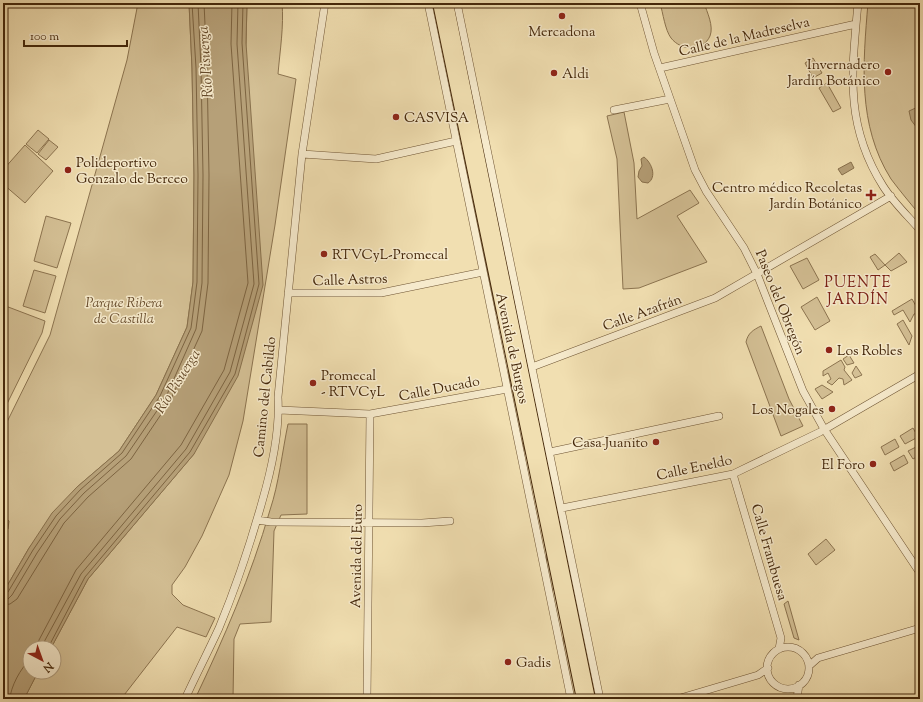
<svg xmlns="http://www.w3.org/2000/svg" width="923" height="702" font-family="'Sorts Mill Goudy',serif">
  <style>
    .green { fill: #d4c095; stroke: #8c7450 }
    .water { fill: #b6a078; stroke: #88704c }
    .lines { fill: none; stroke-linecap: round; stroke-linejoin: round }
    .shore { stroke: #7d6441; stroke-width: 1 }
    .minor-casing { stroke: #6f5534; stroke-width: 8 }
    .highway-casing { stroke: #44270a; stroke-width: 12 }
    .minor { stroke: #f6eacc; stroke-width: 7 }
    .highway { stroke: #f1dfb1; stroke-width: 10 }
    .poi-dot { fill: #8f2418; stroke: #f6eacc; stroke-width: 1.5 }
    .labels { text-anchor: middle; stroke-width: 3; stroke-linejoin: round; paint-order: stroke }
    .poi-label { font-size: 14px; fill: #44270a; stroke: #f6eacc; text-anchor: start }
    .street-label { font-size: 14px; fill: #44270a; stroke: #f6eacc }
    .park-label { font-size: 14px; font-style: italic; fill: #684d2d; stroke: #f6eacc }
    .water-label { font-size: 15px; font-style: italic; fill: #664b2b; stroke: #f6eacc }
    .neighbourhood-label { font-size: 15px; letter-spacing: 1px; fill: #7a1f14; stroke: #f6eacc }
  </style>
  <rect width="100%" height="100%" fill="#f1dfb1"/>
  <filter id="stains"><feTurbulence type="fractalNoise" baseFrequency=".005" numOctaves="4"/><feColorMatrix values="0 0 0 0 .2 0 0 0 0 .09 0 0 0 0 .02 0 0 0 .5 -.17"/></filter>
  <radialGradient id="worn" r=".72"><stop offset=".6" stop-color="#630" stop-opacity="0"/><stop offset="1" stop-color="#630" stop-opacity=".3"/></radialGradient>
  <path class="green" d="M138,3H189L192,68L194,175L193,282L187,327L156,395L119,451L77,487L29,548L3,593V430L50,335L127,60Z
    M247,3H282C284,26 280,50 278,74L296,79L275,225L243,421L229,475L202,536L185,567L172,585V594L183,605L215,618L206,637L177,627L121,699H24L38,672H54V648H51L88,579L194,454L246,43Z
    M660,3H704C707,12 714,26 710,36C703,52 681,51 671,38C665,30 663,13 660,3Z
    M868,3H920V215C910,203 900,191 891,179C857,125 863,63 868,3Z
    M813,58L822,73L813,78L805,63Z
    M827,83L841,108L833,112L819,88Z
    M473,104L483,137L501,225L500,237Z
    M624,112L634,163L637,219L690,190L699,203L677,216L707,262L639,288L623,289L617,159L607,116Z
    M38,130L49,139L37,153L26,144Z
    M49,140L58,147L46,160L38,154Z
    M25,145L53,171L25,203L3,184V170Z
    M461,147L467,163L496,305V312Z
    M46,216L71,223L57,268L34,261Z
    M899,253L907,262L891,271L885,265L878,270L870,257L875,254L885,265Z
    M807,258L819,280L803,289L790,266Z
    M34,270L56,276L45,313L23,306Z
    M817,297L830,321L815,330L801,307Z
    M912,299L920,313L914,314L910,322L903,310L894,315L892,311Z
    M3,305L45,321L42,333L3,412Z
    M903,320L912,336L909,345L897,324Z
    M761,326L789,399L803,426L781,436L746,342C748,333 753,330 761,326Z
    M849,355L854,363L847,365L843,359Z
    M508,358L528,460C516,427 509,393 508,358Z
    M841,360L845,367L844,370L852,380L844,385L843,379L839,378L832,385L827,382L831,379L828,373L823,376V371Z
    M856,366L862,375L855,378L852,373Z
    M822,385L833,392L822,399L815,389Z
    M288,424H307V514L281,515L274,531L271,622L240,624L234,639L233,699H195C224,638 251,576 270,510C279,483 282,453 288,424Z
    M913,428L918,437L905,444L900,436Z
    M895,439L899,447L885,455L881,447Z
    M920,445V455L913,459L908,451Z
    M904,455L908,463L894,471L890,463Z
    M826,539L835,550L816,565L808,554Z
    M547,553L554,585L552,593L546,566Z
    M574,597L581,619L596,691L593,693Z
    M788,601L799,640L794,638L784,604Z
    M564,635L577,696L573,697C571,685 560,643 564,635Z"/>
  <path class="water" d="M189,3H247L246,43L263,285L238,376L194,454L88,579L51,648H30V672H38L24,699H3V593L29,548L52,513L77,487L119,451L156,395L187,327L193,282L194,175L192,68Z
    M920,106V132L911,120L909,111Z
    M644,157C652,163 657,177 648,183L642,182L638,177L639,171L642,166L641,159Z
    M851,162L854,168L842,175L838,169Z
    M3,515L9,521L8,529L3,534Z"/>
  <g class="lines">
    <path class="shore" d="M3,594L8,592L33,550L56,516L80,490L122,453L160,396L191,328L197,282L198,175L196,68L192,3
      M3,599H8L12,595L37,553L60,519L84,493L126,456L165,399L196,329L202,283L203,175L201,68L198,3
      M3,605L10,604L17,599L64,523L88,497L131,459L170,401L202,331L208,283L209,175L207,67L204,3
      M37,648L39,640L76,570L181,445L224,370L248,283L231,44L232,3
      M43,648L44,642L81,574L186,449L230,372L254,284L237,44L238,3
      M48,648L85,577L190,452L235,374L259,284L242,43L243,3
      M10,699C10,688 21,667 30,660"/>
    <g class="minor-casing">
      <path id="minor" d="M428,3L571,699
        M457,3L600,699
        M640,3L654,53L695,170L706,191L744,248L757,274L803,391L824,429L920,573
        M858,3C852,71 844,124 883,186C893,202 908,216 920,230
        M660,68L856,24
        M614,110L670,99
        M302,154L376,159L456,141
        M288,293H381L483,272
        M532,367L715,298L891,196
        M279,410L370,414L507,389
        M550,452L719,416
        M733,474L781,638L779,649
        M562,508L733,474L820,432L920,374
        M257,520L271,522L422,523L450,521
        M767 668a21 21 0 1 1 42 0a21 21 0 1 1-42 0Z
        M809,666L818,658L920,628
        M797,698L799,685
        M185,699C196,675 208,652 219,628C236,587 250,545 262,502C272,468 280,432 278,397L302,154L325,3
        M367,699L370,414
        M677,699L758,675L768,668"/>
    </g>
    <g class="highway-casing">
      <path id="highway" d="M438,3L582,699
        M448,3L590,699"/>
    </g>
    <use href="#minor" class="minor"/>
    <use href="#highway" class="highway"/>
  </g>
  <g class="poi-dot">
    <circle cx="562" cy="16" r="4"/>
    <circle cx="888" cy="72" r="4"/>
    <circle cx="554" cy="73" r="4"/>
    <circle cx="396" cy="117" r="4"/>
    <circle cx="68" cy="170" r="4"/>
    <path d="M869 189h4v4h4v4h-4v4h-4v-4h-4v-4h4z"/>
    <circle cx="324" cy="254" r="4"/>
    <circle cx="829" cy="350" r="4"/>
    <circle cx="313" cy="383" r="4"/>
    <circle cx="832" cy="409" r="4"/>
    <circle cx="656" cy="442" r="4"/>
    <circle cx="873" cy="464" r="4"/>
    <circle cx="508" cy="662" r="4"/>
  </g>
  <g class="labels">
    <g class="poi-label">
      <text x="562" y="36" text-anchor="middle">Mercadona</text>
      <text x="880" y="69" text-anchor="end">Invernadero<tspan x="880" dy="16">Jardín Botánico</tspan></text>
      <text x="562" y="78">Aldi</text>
      <text x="404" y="122">CASVISA</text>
      <text x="76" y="167">Polideportivo<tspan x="76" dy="16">Gonzalo de Berceo</tspan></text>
      <text x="862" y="192" text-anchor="end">Centro médico Recoletas<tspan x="862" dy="16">Jardín Botánico</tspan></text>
      <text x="332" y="259">RTVCyL-Promecal</text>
      <text x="837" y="355">Los Robles</text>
      <text x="321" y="380">Promecal<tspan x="321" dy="16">- RTVCyL</tspan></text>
      <text x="824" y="414" text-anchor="end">Los Nogales</text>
      <text x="648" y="447" text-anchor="end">Casa Juanito</text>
      <text x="865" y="469" text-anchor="end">El Foro</text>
      <text x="516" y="667">Gadis</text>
    </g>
    <g class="street-label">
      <text transform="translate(744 36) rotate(-13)" y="5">Calle de la Madreselva</text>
      <text transform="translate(350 279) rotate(-2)" y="5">Calle Astros</text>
      <text transform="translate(781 302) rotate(68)" y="5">Paseo del Obregón</text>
      <text transform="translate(642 312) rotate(-20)" y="5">Calle Azafrán</text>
      <text transform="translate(513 348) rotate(78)" y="5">Avenida de Burgos</text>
      <text transform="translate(439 388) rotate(-11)" y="5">Calle Ducado</text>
      <text transform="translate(264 397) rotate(-84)" y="5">Camino del Cabildo</text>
      <text transform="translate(694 467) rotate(-12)" y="5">Calle Eneldo</text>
      <text transform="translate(770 552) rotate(74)" y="5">Calle Frambuesa</text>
      <text transform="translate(356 556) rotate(-89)" y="5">Avenida del Euro</text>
    </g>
    <g class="park-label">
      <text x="124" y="307">Parque Ribera<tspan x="124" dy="16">de Castilla</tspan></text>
    </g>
    <g class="water-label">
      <text transform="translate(205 62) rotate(-94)" y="5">Río Pisuerga</text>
      <text transform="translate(177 381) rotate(-58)" y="5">Río Pisuerga</text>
    </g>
    <g class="neighbourhood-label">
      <text x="858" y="287">PUENTE<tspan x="858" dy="17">JARDÍN</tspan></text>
    </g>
  </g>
  <rect width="923" height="702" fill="none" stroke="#f1dfb1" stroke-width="16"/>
  <rect x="4" y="4" width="915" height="694" fill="none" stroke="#44270a" stroke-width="2"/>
  <rect x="8" y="8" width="907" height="686" fill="none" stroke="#44270a"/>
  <g transform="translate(42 660) rotate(139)"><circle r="19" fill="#f6eacc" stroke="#af9c7e"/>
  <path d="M0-3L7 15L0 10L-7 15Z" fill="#8f2418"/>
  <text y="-6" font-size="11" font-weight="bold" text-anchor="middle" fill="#44270a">N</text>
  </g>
  <path d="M24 40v6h103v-6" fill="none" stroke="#44270a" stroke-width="2"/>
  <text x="30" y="40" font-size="12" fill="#44270a" stroke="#f6eacc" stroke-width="3" paint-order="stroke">100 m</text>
  <rect width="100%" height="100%" filter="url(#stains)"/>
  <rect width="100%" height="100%" fill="url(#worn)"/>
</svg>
